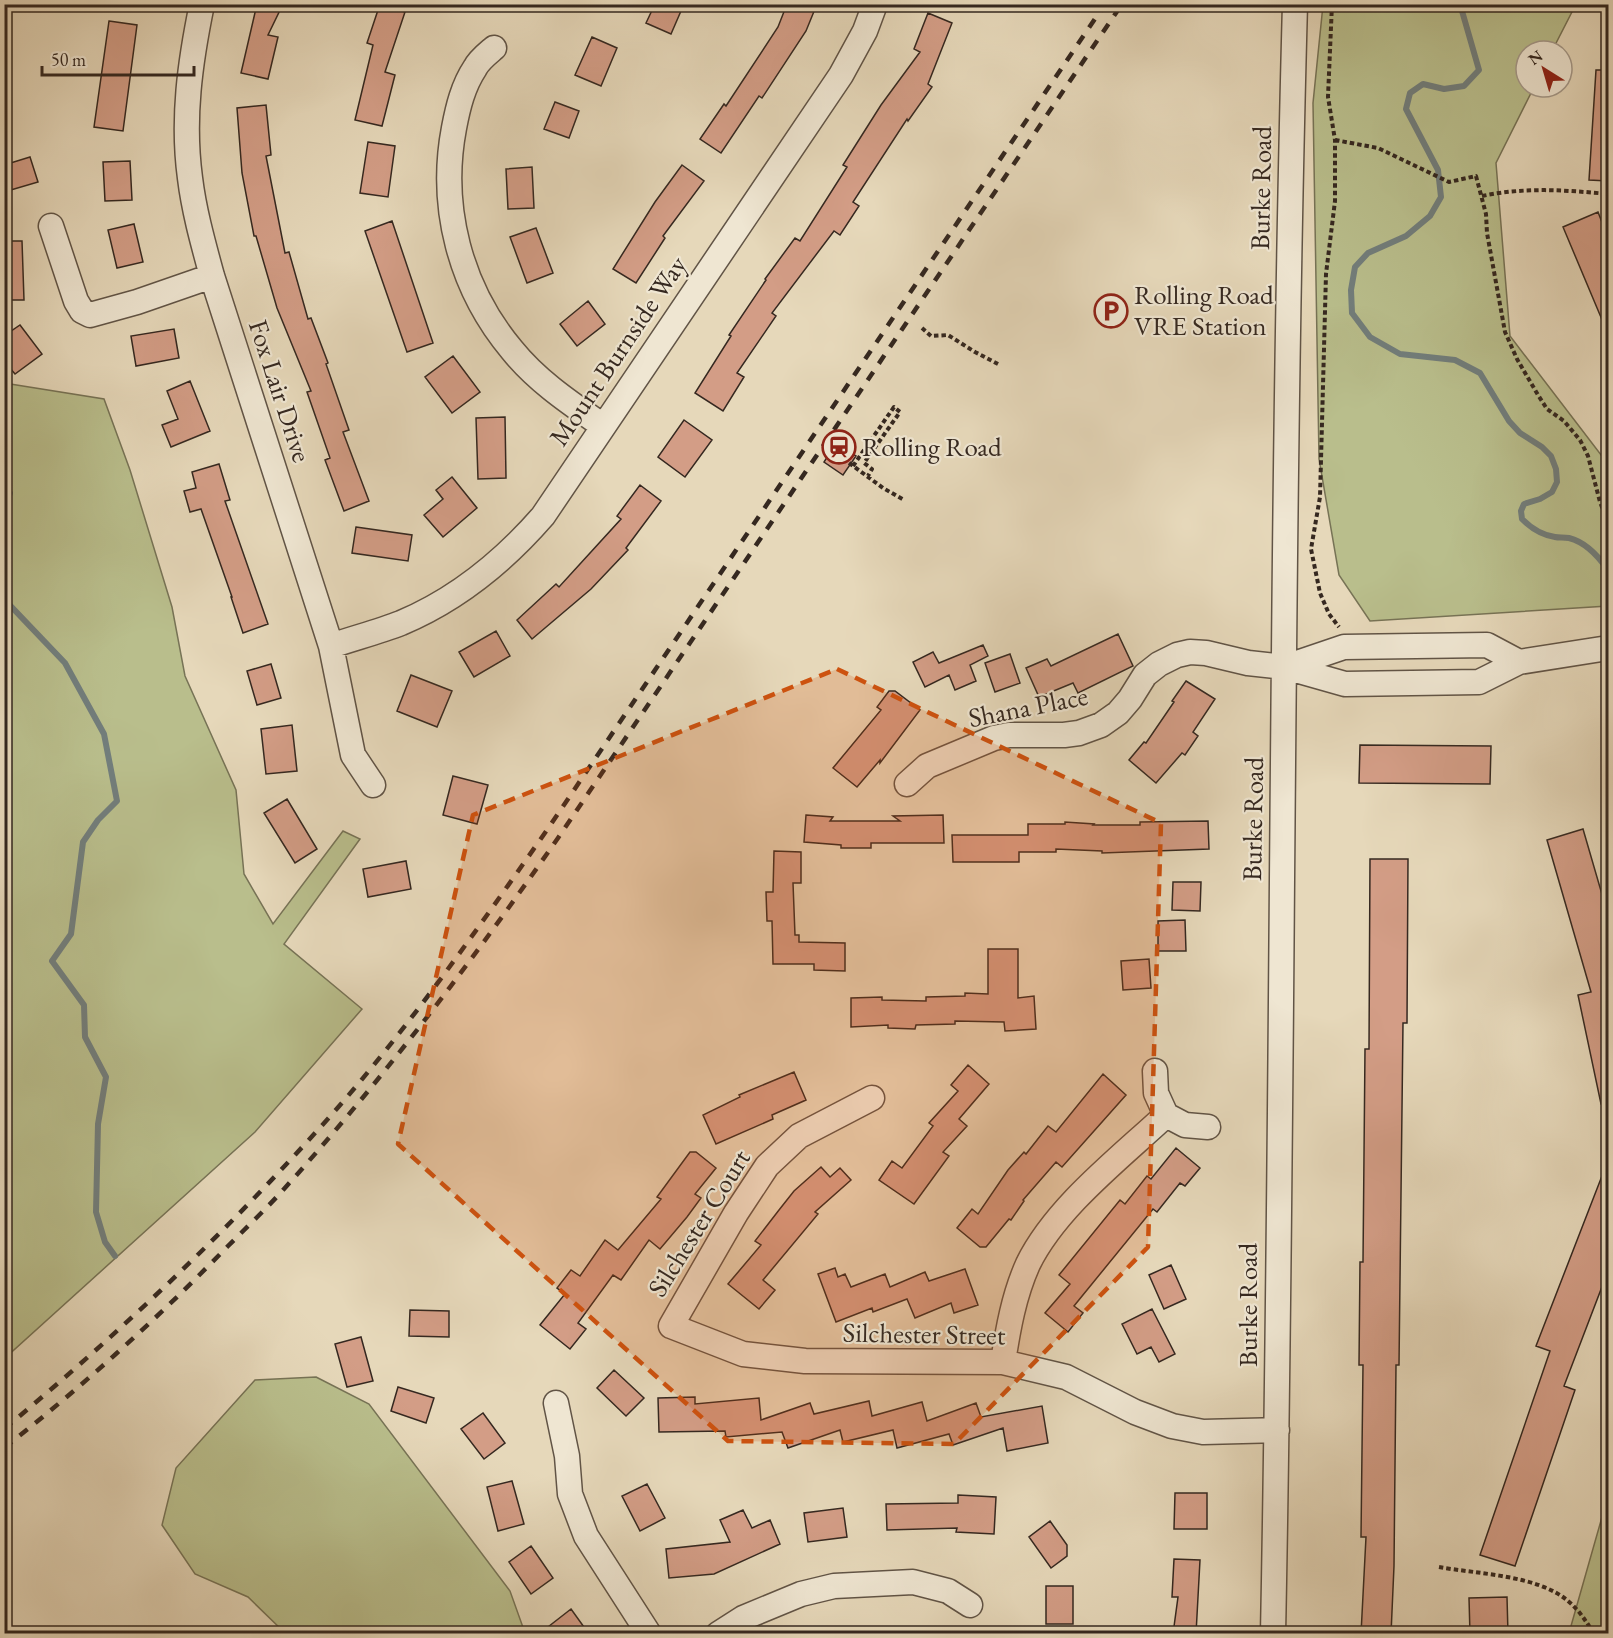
<svg xmlns="http://www.w3.org/2000/svg" width="1613" height="1638" font-family="'EB Garamond',serif">
  <style>
    .green { fill: #b9be8c; stroke: #777356; stroke-width: 1.5 }
    .lines { fill: none; stroke-linecap: round; stroke-linejoin: round }
    .stream { stroke: #727e7c; stroke-width: 6 }
    .building { fill: #d39d86; stroke: #352820; stroke-width: 1.5 }
    .minor-casing { stroke: #615446; stroke-width: 27 }
    .path { stroke: #352820; stroke-width: 4; stroke-dasharray: 4.5 3; stroke-linecap: butt }
    .minor { stroke: #efe6d2; stroke-width: 24 }
    .rail { stroke: #352820; stroke-width: 4.5; stroke-dasharray: 10 10; stroke-linecap: butt }
    .marked { fill: #cd520f; fill-opacity: 0.2; stroke: #cd520f; stroke-width: 4.5; stroke-dasharray: 12 8; stroke-linejoin: round }
    .labels { text-anchor: middle; stroke-width: 4.5; stroke-linejoin: round; paint-order: stroke }
    .street-label { font-size: 27px; fill: #352820; stroke: #efe6d2 }
    .poi-label { font-size: 27px; fill: #352820; stroke: #efe6d2; text-anchor: start }
  </style>
  <rect width="100%" height="100%" fill="#e6d8ba"/>
  <filter id="stains"><feTurbulence type="fractalNoise" baseFrequency=".00333" numOctaves="4"/><feColorMatrix values="0 0 0 0 .2 0 0 0 0 .09 0 0 0 0 .02 0 0 0 .5 -.17"/></filter>
  <radialGradient id="worn" r=".72"><stop offset=".6" stop-color="#630" stop-opacity="0"/><stop offset="1" stop-color="#630" stop-opacity=".3"/></radialGradient>
  <path class="green" d="M1323,5H1595L1573,10L1552,51H1526V87H1534L1496,163L1510,336L1608,464V606L1370,621L1339,575L1319,459L1313,103Z
    M4,383L104,399L130,470L172,607L185,676L236,790L244,874L273,924L343,831L360,839L284,944L362,1009L255,1132L5,1358Z
    M316,1377L369,1404L510,1591L525,1633H285L248,1597L195,1574L162,1525L176,1468L255,1380Z
    M1608,1496V1633H1569Z"/>
  <g class="lines">
    <path class="stream" d="M1460,4L1479,70L1464,86L1444,89L1423,84L1410,93L1406,109L1438,170L1441,197L1430,216L1406,236L1368,253L1355,267L1351,290L1352,313L1370,337L1400,354L1455,360L1480,373L1509,421L1520,433L1542,447L1551,456L1556,469L1557,482L1552,492L1540,499L1524,504L1521,511L1522,519C1531,528 1542,535 1555,537C1559,538 1564,537 1569,538C1585,542 1599,557 1608,570
      M4,487L10,493L4,506
      M4,599L65,663L104,734L117,801L98,820L83,842L71,934L52,961L84,1005L85,1037L106,1077L98,1124L96,1212L105,1242L115,1256"/>
  </g>
  <path class="building" d="M257,4H283L268,35L278,37L268,79L241,73Z
    M380,4L405,12L385,72L395,75L382,126L355,120L373,45L367,43Z
    M655,4H684L671,34L646,23Z
    M787,4H817L806,31L762,98L759,96L721,153L700,139L724,104L726,106L778,27Z
    M928,13L952,23L928,84L932,87L908,121L907,119L853,202L859,206L840,235L834,231L772,313L776,316L737,373L744,377L723,411L695,393L731,336L729,335L766,280L765,279L795,238L800,241L847,167L843,165L881,105L920,52L914,49Z
    M109,21L137,25L123,131L94,127Z
    M592,37L617,48L601,86L575,75Z
    M1596,70H1608V181L1589,180Z
    M555,102L579,111L569,138L544,129Z
    M266,105L271,155L266,156L285,253L289,252L308,319L311,318L328,363L326,364L349,430L343,432L369,501L344,511L325,460L330,458L307,392L311,391L277,308L256,236H254L242,173L237,108Z
    M368,142L395,146L388,197L360,193Z
    M30,157L38,182L4,192V165Z
    M130,161L132,200L105,201L103,162Z
    M682,165L704,181L663,236L665,238L636,283L613,269L655,202Z
    M532,167L534,208L508,209L506,169Z
    M1598,212L1608,238V334L1563,227Z
    M392,221L433,343L407,352L365,231Z
    M134,224L143,262L117,268L108,230Z
    M536,228L553,273L527,283L510,237Z
    M4,241H22L24,300H4Z
    M588,301L605,324L577,346L560,324Z
    M20,325L42,354L15,374L4,361V336Z
    M174,329L179,358L136,366L131,336Z
    M453,356L480,392L452,413L425,377Z
    M190,381L210,431L171,447L162,425L178,419L167,391Z
    M505,417L506,478L478,479L476,418Z
    M684,420L712,440L685,477L658,457Z
    M836,443L856,456L843,475L824,462Z
    M219,464L230,500L225,501L268,624L243,633L231,597H232L201,509L190,512L184,491L196,488L192,472Z
    M452,477L477,508L443,537L424,515L443,499L436,490Z
    M640,485L661,501L626,548L628,550L591,589L532,639L517,620L556,584L559,587L621,519L617,516Z
    M356,527L412,535L408,561L352,553Z
    M496,631L510,656L474,677L459,652Z
    M1118,634L1133,666L1078,693L1073,683L1039,697L1026,668L1047,659L1051,666Z
    M983,645L988,656L970,665L976,681L955,690L949,675L925,687L913,662L933,652L939,663Z
    M1010,654L1020,683L995,692L985,663Z
    M271,664L281,698L257,705L247,671Z
    M411,675L452,691L437,727L397,711Z
    M1186,681L1215,699L1193,732L1198,736L1185,755L1182,753L1156,783L1129,760L1144,742L1146,743L1174,702L1172,701Z
    M889,691H895L920,710L880,763V760L857,787L833,768L881,710L877,707Z
    M292,725L297,771L266,774L261,729Z
    M1360,745L1491,746L1490,784L1359,783Z
    M453,776L488,785L477,824L443,815Z
    M287,799L317,849L295,863L264,813Z
    M806,815L833,817L830,821H900L893,816L943,815L944,843H871V848H841V845L804,842Z
    M1208,821L1209,849L1102,853V851L1056,849V852H1019V862H953L952,835H1028V824H1065V822L1094,824L1093,825H1140V822Z
    M1583,829L1608,915V1103L1601,1104L1578,995L1591,992L1547,840Z
    M774,851L801,852V883H793L795,935H799V942L845,943V971L814,970V964H773L772,921H767L766,892H773Z
    M1370,859H1408L1407,1023H1403L1399,1365H1396L1394,1566L1391,1634H1361L1366,1537H1361L1363,1365H1359L1360,1262H1363L1365,1049H1369Z
    M406,861L411,889L368,897L363,869Z
    M1173,882H1201L1200,911L1172,910Z
    M1185,920L1186,951H1158V921Z
    M988,949H1018V998L1034,996L1036,1029L1005,1031L1004,1022L955,1021V1024L916,1025L915,1029L888,1028V1025L851,1027V998L882,997V1000L926,1001V997L965,996V993L988,994Z
    M1149,959L1151,988L1123,990L1121,961Z
    M968,1065L989,1084L959,1119L967,1126L943,1152L949,1156L914,1204L879,1180L892,1161L902,1168L933,1126L929,1123L958,1091L951,1085Z
    M794,1072L806,1100L772,1115L773,1119L716,1144L703,1115L740,1097L739,1095Z
    M1103,1074L1126,1095L1062,1167L1056,1162L1023,1200L1024,1201L1011,1220L1009,1219L986,1247H980L957,1228L972,1209L978,1214L1008,1170L1024,1152L1026,1154L1048,1126L1056,1132Z
    M1176,1148L1200,1168L1185,1186L1180,1183L1157,1212L1153,1209L1074,1306L1083,1313L1068,1332L1045,1313L1070,1284L1059,1275L1120,1200L1125,1204L1147,1176L1151,1179Z
    M690,1152H696L716,1168L695,1194L701,1198L687,1217L660,1249L649,1240L621,1280L613,1275L578,1323L586,1329L570,1349L540,1325L565,1294L557,1288L571,1270L580,1276L605,1240L618,1250L661,1199L657,1197Z
    M1607,1163L1608,1271L1564,1386L1575,1390L1515,1566L1480,1555L1550,1351L1536,1346Z
    M821,1167L830,1177L840,1168L851,1180L815,1212L818,1214L763,1280L775,1290L759,1309L728,1284L761,1245L755,1241L779,1210L794,1191Z
    M1171,1265L1186,1299L1164,1309L1149,1275Z
    M835,1268L838,1277L845,1274L851,1287L885,1274L890,1287L925,1272L929,1281L965,1269L978,1305L954,1313L951,1303L915,1318L907,1299L873,1312L872,1308L836,1322L818,1274Z
    M1152,1309L1175,1354L1159,1362L1151,1347L1137,1354L1122,1324Z
    M410,1310L449,1311V1337L409,1336Z
    M361,1337L373,1381L347,1387L335,1344Z
    M614,1370L644,1398L626,1416L597,1388Z
    M398,1387L434,1398L426,1423L391,1411Z
    M695,1397V1404L759,1398L761,1420L810,1403L814,1414L869,1401L872,1416L922,1402L927,1421L976,1403L981,1417L1042,1406L1048,1443L1007,1451L1003,1428L953,1445L949,1434L897,1448L893,1430L843,1442L840,1430L788,1448L782,1432L726,1437L725,1431L659,1432L658,1398Z
    M483,1413L505,1443L484,1459L461,1429Z
    M512,1481L524,1524L498,1531L487,1487Z
    M647,1484L665,1518L640,1531L622,1496Z
    M1175,1493H1207V1529H1174Z
    M958,1495L996,1497L994,1534L956,1532L957,1528L887,1530L886,1504L958,1503Z
    M843,1508L847,1537L808,1542L804,1513Z
    M743,1510L752,1528L770,1520L780,1544L714,1574L669,1578L666,1549L730,1542L720,1520Z
    M1050,1521L1067,1545V1556L1051,1568L1029,1537Z
    M531,1546L553,1578L531,1594L509,1562Z
    M1174,1559L1200,1560L1196,1634H1173L1178,1597H1172Z
    M1046,1586H1073V1624H1046Z
    M1507,1597L1508,1634H1470L1469,1598Z
    M571,1609L589,1634H539Z"/>
  <g class="lines">
    <g class="minor-casing">
      <path id="minor" d="M202,4C190,62 182,119 190,178C194,211 203,243 212,276L331,646L353,755L373,785
        M494,48C487,54 479,60 475,68C463,86 458,107 454,128C439,207 460,288 512,350C537,381 570,403 603,426
        M51,226L76,301L82,311L90,315L137,302L212,276
        M331,646C354,638 378,632 401,623C458,599 503,562 543,516L841,75L865,31L875,4
        M1285,667L1344,647L1487,645L1519,662
        M907,784L927,766L994,738L1009,735H1064L1079,733L1101,725L1118,713L1130,699L1145,675L1159,664L1177,655L1190,652L1206,653L1248,663L1285,667L1345,684L1479,682L1519,662L1608,648
        M1155,1071L1156,1093L1166,1115L1185,1125L1208,1127
        M872,1098L799,1136L767,1166L736,1213L671,1326L743,1354L805,1361L1003,1362L1066,1377L1135,1412L1172,1426L1203,1432L1277,1430
        M1003,1362C1008,1329 1014,1295 1028,1264C1056,1207 1120,1158 1166,1115
        M556,1403L567,1456L570,1494L586,1536L649,1634
        M718,1634L743,1618L801,1594L834,1586L913,1582L948,1591L970,1605
        M1273,1634C1284,1091 1280,547 1295,4"/>
    </g>
    <path class="path" d="M1332,4L1328,97L1335,140V201L1326,274L1320,497L1311,549L1320,593L1329,614L1339,627
      M1335,140L1378,148L1449,182L1476,176L1486,214L1487,233L1505,332L1517,359L1538,395L1547,409L1564,421L1580,440L1588,456L1600,502L1608,523
      M1482,196C1525,187 1565,190 1608,194
      M922,328L931,336L948,335L975,352L998,364
      M837,454L883,488L904,500
      M853,466L894,407L900,412L864,463L872,469L868,476
      M1439,1567C1477,1574 1538,1575 1568,1601C1579,1610 1586,1621 1594,1634"/>
    <use href="#minor" class="minor"/>
    <path class="rail" d="M4,1429C115,1337 219,1239 316,1132C401,1039 474,934 547,830L1105,4
      M4,1448C83,1386 157,1319 227,1247C246,1228 266,1209 284,1189C384,1078 473,960 558,838L1122,4"/>
  </g>
  <path class="marked" d="M837,669L1161,823L1148,1247L954,1444L728,1441L398,1144L473,815Z"/>
  <defs>
    <g id="parking-ring" transform="scale(1.725)"><circle r="9.5" fill="#efe6d2" stroke="#8f2418" stroke-width="1.5"/><path d="M-3.5-5.5H1a3.5 3.5 0 0 1 0 7H-1V5.5H-3.5ZM-1-3.4V-.6H.8a1.4 1.4 0 0 0 0-2.8Z" fill="#8f2418"/></g>
    <g id="station-ring" transform="scale(1.725)"><circle r="9.5" fill="#efe6d2" stroke="#8f2418" stroke-width="1.5"/><path d="M-3-6H3Q5-6 5-4V2Q5 4 3 4L4.5 6H3L1.5 4h-3L-3 6H-4.5L-3 4Q-5 4-5 2V-4Q-5-6-3-6ZM-3.5-4v3h7v-3ZM-3.5 1v1.5H-2V1ZM2 1v1.5H3.5V1Z" fill="#8f2418"/></g>
  </defs>
  <g fill-rule="evenodd">
    <use href="#parking-ring" x="1111" y="311"/>
    <use href="#station-ring" x="839" y="447"/>
  </g>
  <g class="labels">
    <g class="street-label">
      <text transform="translate(1261 188) rotate(-89)" y="9">Burke Road</text>
      <text transform="translate(618 351) rotate(-56)" y="9">Mount Burnside Way</text>
      <text transform="translate(280 391) rotate(72)" y="9">Fox Lair Drive</text>
      <text transform="translate(1028 707) rotate(-11)" y="9">Shana Place</text>
      <text transform="translate(1253 819) rotate(-89)" y="9">Burke Road</text>
      <text transform="translate(699 1223) rotate(-58)" y="9">Silchester Court</text>
      <text transform="translate(1248 1305) rotate(-90)" y="9">Burke Road</text>
      <text transform="translate(924 1334) rotate(1)" y="9">Silchester Street</text>
    </g>
    <g class="poi-label">
      <text x="1134" y="304">Rolling Road<tspan x="1134" dy="31">VRE Station</tspan></text>
      <text x="862" y="456">Rolling Road</text>
    </g>
  </g>
  <rect width="1613" height="1638" fill="none" stroke="#e6d8ba" stroke-width="24"/>
  <rect x="6" y="6" width="1601" height="1626" fill="none" stroke="#352820" stroke-width="3"/>
  <rect x="12" y="12" width="1589" height="1614" fill="none" stroke="#352820" stroke-width="1.5"/>
  <g transform="translate(1544 69) rotate(323)"><circle r="28" fill="#efe6d2" stroke="#a59a8b" stroke-width="1.5"/>
  <path d="M0-4.5L10 22L0 15L-10 22Z" fill="#8f2418"/>
  <text y="-9" font-size="16" font-weight="bold" text-anchor="middle" fill="#352820">N</text>
  </g>
  <path d="M42 66v9h152v-9" fill="none" stroke="#352820" stroke-width="3"/>
  <text x="51" y="66" font-size="18" fill="#352820" stroke="#efe6d2" stroke-width="4.5" paint-order="stroke">50 m</text>
  <rect width="100%" height="100%" filter="url(#stains)"/>
  <rect width="100%" height="100%" fill="url(#worn)"/>
</svg>
